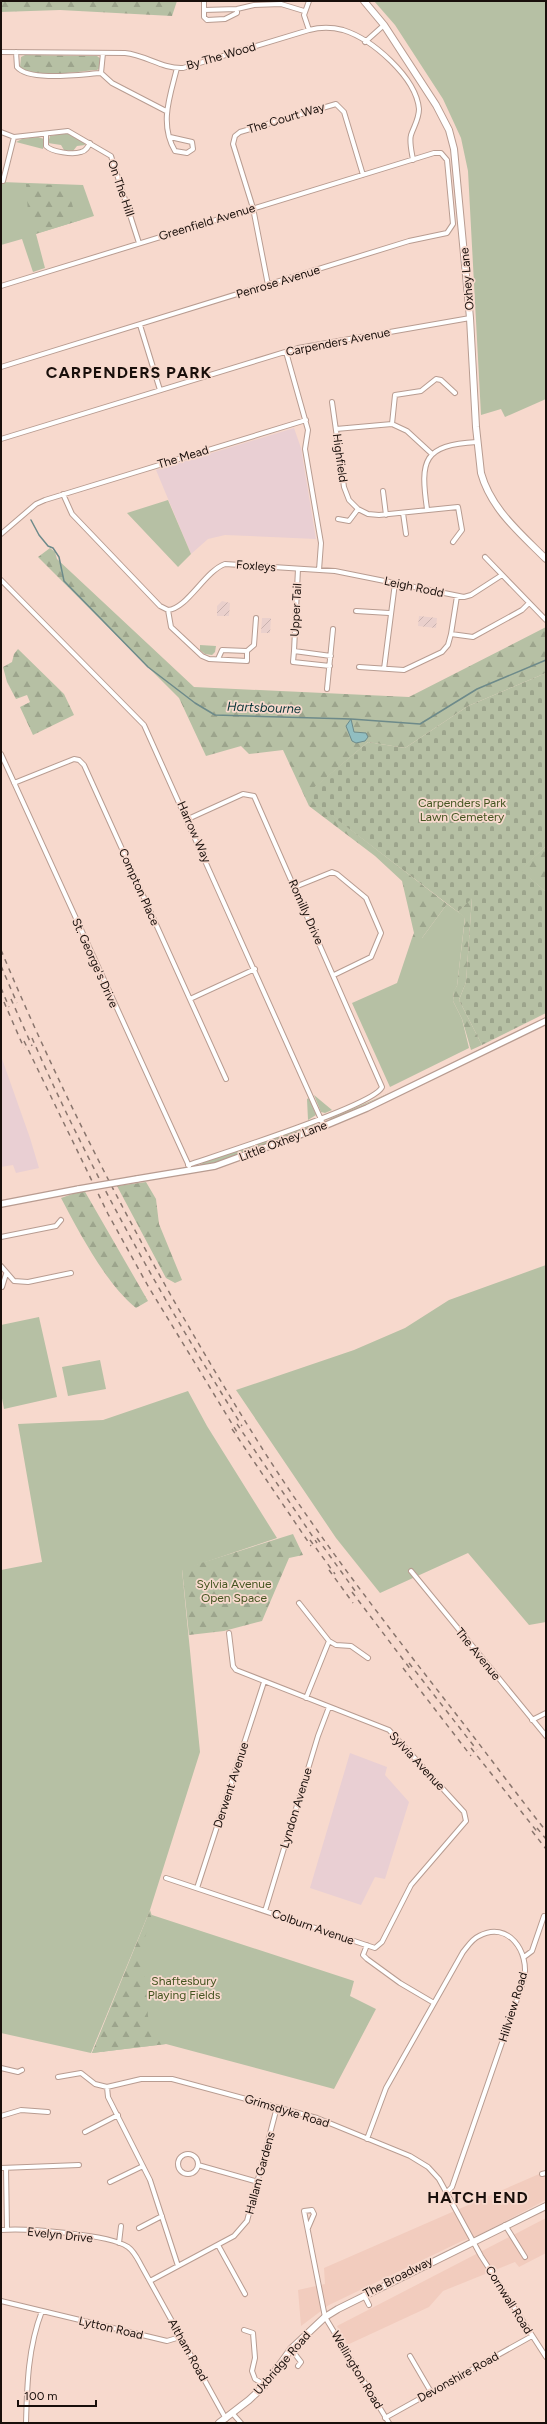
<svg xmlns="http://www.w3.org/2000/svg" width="547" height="2424" font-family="Figtree,sans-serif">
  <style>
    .built { fill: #f2ccbe }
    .industrial { fill: url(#industrial-furrows) }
    .education { fill: #e9cfd3 }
    .green { fill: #b6c0a4 }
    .forest { fill: url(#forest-firs) }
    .cemetery { fill: url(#cemetery-stones) }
    .water { fill: #91bec1; stroke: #6d8a8a }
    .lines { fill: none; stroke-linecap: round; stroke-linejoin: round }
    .stream { stroke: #6d8a8a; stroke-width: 1.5 }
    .street-casing { stroke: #b89c91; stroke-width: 6 }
    .secondary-casing { stroke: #b89c91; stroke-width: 8 }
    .primary-casing { stroke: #b89c91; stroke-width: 8 }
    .street { stroke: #fff; stroke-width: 4 }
    .secondary { stroke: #fff; stroke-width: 5.5 }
    .primary { stroke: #fff; stroke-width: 6 }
    .rail { stroke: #89756d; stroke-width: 1.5; stroke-dasharray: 5 5; stroke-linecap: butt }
    .secondary-bridge-casing { stroke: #b89c91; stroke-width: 8; stroke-linecap: butt }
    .secondary-bridge { stroke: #fff; stroke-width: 5.5 }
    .labels { text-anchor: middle; stroke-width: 3.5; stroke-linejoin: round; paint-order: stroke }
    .street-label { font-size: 12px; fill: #190f0b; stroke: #f7d9cd }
    .park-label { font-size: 12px; fill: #455521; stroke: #f7d9cd }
    .water-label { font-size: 13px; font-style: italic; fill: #073437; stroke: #f7d9cd }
    .district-label { font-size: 16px; font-weight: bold; letter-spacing: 1px; fill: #190f0b; stroke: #f7d9cd }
  </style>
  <defs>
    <pattern id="industrial-furrows" width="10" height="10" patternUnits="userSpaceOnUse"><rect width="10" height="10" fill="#ead0cc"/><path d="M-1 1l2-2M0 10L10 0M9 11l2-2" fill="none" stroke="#c8b1ae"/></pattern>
    <pattern id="forest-firs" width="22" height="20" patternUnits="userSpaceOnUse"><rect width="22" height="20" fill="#b6c0a4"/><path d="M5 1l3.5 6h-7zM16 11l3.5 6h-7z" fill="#9ca48c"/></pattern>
    <pattern id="cemetery-stones" width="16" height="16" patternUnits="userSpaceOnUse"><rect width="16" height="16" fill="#b6c0a4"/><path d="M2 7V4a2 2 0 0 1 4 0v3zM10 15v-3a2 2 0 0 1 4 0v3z" fill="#9ca48c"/></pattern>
  </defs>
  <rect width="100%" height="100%" fill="#f7d9cd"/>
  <path class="built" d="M546,2171V2200L477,2236L462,2241L329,2305L301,2326L298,2290L325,2284L324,2268Z
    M546,2218V2253L519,2267L515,2262L443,2291L429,2307L347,2345L337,2326Z"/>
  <path class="industrial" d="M222,601L230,603L229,616H217V606Z
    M419,616L437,618L436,628L418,626Z
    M262,618H271L270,633H261Z"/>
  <path class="education" d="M294,428L301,448L316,539L225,535L208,539L191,554L156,470Z
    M1,1056L30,1138L39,1168L16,1173L13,1165L1,1167Z
    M350,1753L387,1767L385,1775L409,1802L385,1879L375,1877L361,1905L310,1888Z"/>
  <path class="green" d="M374,1H546V399L505,417L501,409L481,415L468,171L461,138L443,99L395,25Z
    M67,133L83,141L85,145L77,146L73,151L64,150L61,145L48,143L50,136Z
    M38,137L44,139L43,149L16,142L22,139Z
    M1,182L83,185L94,216L36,234L45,268L33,272L22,239L1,245Z
    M168,500L191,554L178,567L127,513Z
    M200,645L216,646L215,652L212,655L205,654L200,650Z
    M447,904L465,917L457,986L454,991L453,1001L462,1019L469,1048L390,1087L352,1003L397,983L412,938H422Z
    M401,1088L333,1119H329Z
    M314,1095L332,1110L325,1113L321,1112Z
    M309,1098L316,1115L308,1120L307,1099Z
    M316,1123V1126L200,1168L197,1167L204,1162Z
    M546,1265V1622L529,1625L468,1553L380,1593L336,1538L236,1390L354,1350L405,1328L449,1300Z
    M39,1317L57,1397L4,1409L1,1393V1325Z
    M100,1360L106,1389L68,1396L62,1367Z
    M188,1391L207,1426L277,1538L182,1570L200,1752L150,1910L91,2053L1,2033V1570L42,1562L18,1424L103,1420Z
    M152,1915L354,1981L350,1996L376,2009L334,2089L166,2044L92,2053Z"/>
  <path class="forest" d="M1,1H177L172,16L60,10L1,12Z
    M25,55L97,56L101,59V67L97,70C80,71 32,80 20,67L21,57Z
    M26,184L57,185L71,200L74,211L81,220L35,234L28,213Z
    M50,548L55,552L57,559L194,687L409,697L546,627V673L468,706L405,748L368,742L306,795L447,904L422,938H412L414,933L402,881L375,856L309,806L283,750L249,754L241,746L206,756L179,698L38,557Z
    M18,649L64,694L74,715L33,735L20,707L30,702L27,695L16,699L7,682L3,667L12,662L14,654Z
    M546,846V892L520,870Z
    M472,897L466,982L459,1000L482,1045L471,1050L462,1019L453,1001L454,990L457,986L465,918L458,912Z
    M146,1182L156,1199L159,1224L182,1280L175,1283L166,1278L117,1186Z
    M84,1190L148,1301L136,1308C106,1284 79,1232 61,1198Z
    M293,1534L303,1555L289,1558L262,1621L224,1631L189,1635L182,1569Z
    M150,1910L152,1916L142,1946L149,2027L166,2044L92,2053Z"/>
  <path class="cemetery" d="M546,673V846L521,870L546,892V1013L482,1045L459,1000L466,982L472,898L458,912L305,795L368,742L405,748L468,706Z"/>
  <path class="water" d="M351,719L354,732L366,733L368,737L365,741L356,743L352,741L346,726Z"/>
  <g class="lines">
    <path class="stream" d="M31,520L39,535L48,546L53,548L59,557L64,581L148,667L195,703L215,715L351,719L420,724L477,689L546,660"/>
    <g class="street-casing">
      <path id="street" d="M204,1V17L207,20L225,19L237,13V9
        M309,1L304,15L309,30
        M204,10L237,9L254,5L281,4L304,11
        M365,42L384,25
        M1,52L125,53C146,55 162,69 183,68L309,30C320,27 332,27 343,30C372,39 416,77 419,109C419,119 414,126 411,135C409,142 412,153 413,160
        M16,52L17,67C29,82 83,74 101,73L112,83L166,111
        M101,73L103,53
        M1,132L14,137L68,131L111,156L139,243
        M46,134V146C52,152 73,155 81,152C86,151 88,147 90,143
        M170,137L192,142L193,149L187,153L175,151C159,124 170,96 177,68
        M3,181L14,137
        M268,285L253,208L233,144L235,136L240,132L336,104L344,112L363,175
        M1,286L434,153H441L447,160L453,224L447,233L409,241L1,367
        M140,325L160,390
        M286,352L308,430L305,449L321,543L319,570
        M332,402L344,487L349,500L358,509L368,514L379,515L458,507L462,530L453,542
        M392,424L395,395L421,391L436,379L441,380L455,393
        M336,429L392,424L407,431L432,454
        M1,439L298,348L470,318
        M383,491L386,515
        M63,494L72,514L160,606L168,610C187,609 205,571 225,564L335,571L464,597L471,595L502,575
        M427,509C420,460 423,445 477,442
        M403,513L406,534
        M338,519L349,521L358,509
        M1,534L36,504L45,500L306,420
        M485,557L546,620
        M298,569L294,651L331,656
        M1,580L144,725L324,1126
        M168,610L171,627L202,656L209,659L247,661V651L254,645L256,618
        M356,611L389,613
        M451,634L473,637L522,610L529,603
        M294,651L293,662L330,666
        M218,659L222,650L247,651
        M359,667L404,670L442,652L448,645L451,634L457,596
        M384,669L395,583
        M327,689L333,629
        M1,754L189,1166
        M14,783L74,759L79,760L84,765L226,1079
        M188,819L243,794L254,796L382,1087C374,1106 217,1155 188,1165
        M295,887L332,872L337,874L366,898L381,933L371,957L334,975
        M190,999L255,969
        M1,1237L56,1226L61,1220
        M1,1266L14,1281L28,1282L71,1273
        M2,1287L6,1274
        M411,1571L546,1736
        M299,1603L329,1641L306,1698
        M329,1641L336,1645L351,1646L368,1658
        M532,1720L546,1713
        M166,1878L375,1948L382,1942L411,1885L466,1821L464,1812L389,1730L236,1670L233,1666L229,1633
        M197,1888L264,1682
        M265,1911L318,1736L329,1707
        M367,1945L363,1955L367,1959L400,1983L434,2003
        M524,1957L532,1951L544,1916
        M1,2068L18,2072L22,2070
        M58,2077L81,2073L95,2084L107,2087L141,2079H172L317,2118L410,2156L428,2167L439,2179L481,2256L546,2357
        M107,2087L108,2097L150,2180L178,2266
        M1,2116L21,2110L48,2112
        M85,2132L118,2115
        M367,2139L386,2088L463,1952C468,1946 472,1939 479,1936C508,1920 530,1952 524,1979L452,2187L447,2192
        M178 2164a10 10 0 1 1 20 0a10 10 0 1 1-20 0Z
        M198,2165L258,2182
        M1,2168L79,2165
        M6,2168L7,2229
        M542,2174L546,2173
        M110,2182L143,2166
        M505,2225L525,2257
        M139,2228L162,2216
        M308,2228L314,2214L312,2210L304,2211L325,2317L389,2423
        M1,2230C25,2228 109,2234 128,2247C135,2252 138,2260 142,2267L226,2419
        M119,2243L121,2226
        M218,2245L245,2294
        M150,2281L234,2236L247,2221L277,2107
        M364,2295L369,2305
        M1,2301L167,2341L180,2337
        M244,2330L253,2333L255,2358L252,2371L255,2379L265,2385
        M291,2349L301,2362L298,2366
        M410,2356L431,2392
        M233,2414L241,2423
        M385,2418L532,2336
        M26,2423C27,2385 28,2347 42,2311"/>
    </g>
    <g class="secondary-casing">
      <path id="secondary" d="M137,1179L215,1166L324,1126L367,1108L546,1021
        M1,1204L79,1189"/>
    </g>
    <g class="primary-casing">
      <path id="primary" d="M364,1L384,25L436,105L449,130L454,149L470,318L476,427L481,473C491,509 520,533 546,559
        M219,2423L249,2400L265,2385L291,2349L325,2317L338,2309L546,2206"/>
    </g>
    <use href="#street" class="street"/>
    <use href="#secondary" class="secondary"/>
    <use href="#primary" class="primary"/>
    <path class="rail" d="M1,950C73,1122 161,1287 260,1445C321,1542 393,1633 463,1723C491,1759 518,1796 546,1831
      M1,966L17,1003
      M1,988L9,1007
      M11,999L32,1046
      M4,1002L24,1048
      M32,1038C91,1173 164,1302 242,1426
      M24,1041L108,1214L148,1286L237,1432
      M237,1424L317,1543
      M232,1429L311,1546
      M317,1538L358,1595
      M310,1540L335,1574
      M329,1570L353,1603
      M352,1592L411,1670
      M409,1663L477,1750
      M403,1668L471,1756
      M471,1748L539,1834
      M537,1828L546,1839
      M532,1831L546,1849"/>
    <g class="secondary-bridge-casing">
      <path id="secondary-bridge" d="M79,1189L137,1179"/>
    </g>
    <use href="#secondary-bridge" class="secondary-bridge"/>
  </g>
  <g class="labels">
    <g class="street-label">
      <text transform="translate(221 56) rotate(-16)" y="4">By The Wood</text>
      <text transform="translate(286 118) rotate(-17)" y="4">The Court Way</text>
      <text transform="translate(121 188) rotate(71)" y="4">On The Hill</text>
      <text transform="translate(207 222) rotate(-17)" y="4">Greenfield Avenue</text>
      <text transform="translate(467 279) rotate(-95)" y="4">Oxhey Lane</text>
      <text transform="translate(278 282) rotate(-17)" y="4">Penrose Avenue</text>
      <text transform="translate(338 342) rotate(-11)" y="4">Carpenders Avenue</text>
      <text transform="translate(183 457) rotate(-17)" y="4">The Mead</text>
      <text transform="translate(340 458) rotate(82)" y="4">Highfield</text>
      <text transform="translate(256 566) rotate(4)" y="4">Foxleys</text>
      <text transform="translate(414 587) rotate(12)" y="4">Leigh Rodd</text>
      <text transform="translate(296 610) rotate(-87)" y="4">Upper Tail</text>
      <text transform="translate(194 832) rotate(66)" y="4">Harrow Way</text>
      <text transform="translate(139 887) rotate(66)" y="4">Compton Place</text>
      <text transform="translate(306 912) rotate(66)" y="4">Romilly Drive</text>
      <text transform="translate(95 963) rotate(66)" y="4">St. George's Drive</text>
      <text transform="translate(283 1141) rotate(-21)" y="4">Little Oxhey Lane</text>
      <text transform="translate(478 1654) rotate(51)" y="4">The Avenue</text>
      <text transform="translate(417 1761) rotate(47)" y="4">Sylvia Avenue</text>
      <text transform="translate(231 1785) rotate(-72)" y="4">Derwent Avenue</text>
      <text transform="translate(296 1808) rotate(-73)" y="4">Lyndon Avenue</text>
      <text transform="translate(313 1927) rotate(19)" y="4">Colburn Avenue</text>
      <text transform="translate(513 2007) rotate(-73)" y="4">Hillview Road</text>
      <text transform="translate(287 2111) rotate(17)" y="4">Grimsdyke Road</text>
      <text transform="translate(260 2173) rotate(-75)" y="4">Hallam Gardens</text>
      <text transform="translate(60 2235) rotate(6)" y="4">Evelyn Drive</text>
      <text transform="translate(398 2277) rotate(-27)" y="4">The Broadway</text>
      <text transform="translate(509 2300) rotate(58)" y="4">Cornwall Road</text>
      <text transform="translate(111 2328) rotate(13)" y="4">Lytton Road</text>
      <text transform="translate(188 2350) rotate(61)" y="4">Altham Road</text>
      <text transform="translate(282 2363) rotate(-49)" y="4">Uxbridge Road</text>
      <text transform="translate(357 2370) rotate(59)" y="4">Wellington Road</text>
      <text transform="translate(458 2377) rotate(-29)" y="4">Devonshire Road</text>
    </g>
    <g class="park-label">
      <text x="462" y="807">Carpenders Park<tspan x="462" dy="14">Lawn Cemetery</tspan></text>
      <text x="234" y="1588">Sylvia Avenue<tspan x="234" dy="14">Open Space</tspan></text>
      <text x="184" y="1985">Shaftesbury<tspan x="184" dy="14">Playing Fields</tspan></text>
    </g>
    <g class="water-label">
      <text transform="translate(264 707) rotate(2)" y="5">Hartsbourne</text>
    </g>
    <g class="district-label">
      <text x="129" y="378">CARPENDERS PARK</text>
      <text x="478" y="2203">HATCH END</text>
    </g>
  </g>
  <rect width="547" height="2424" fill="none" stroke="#190f0b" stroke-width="4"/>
  <path d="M18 2400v6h78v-6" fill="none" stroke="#190f0b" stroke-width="2"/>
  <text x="24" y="2400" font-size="12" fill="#190f0b" stroke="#f7d9cd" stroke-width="3" paint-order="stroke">100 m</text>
</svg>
